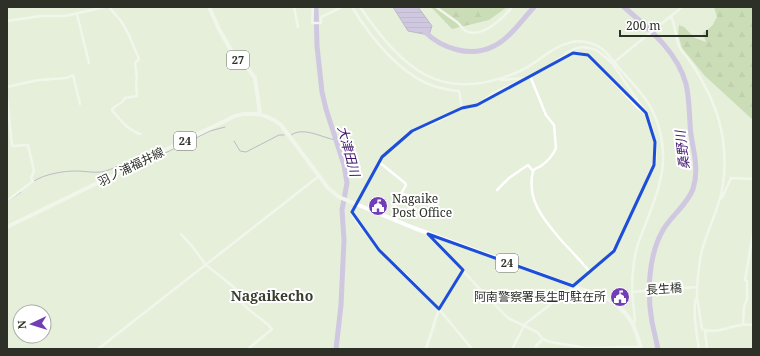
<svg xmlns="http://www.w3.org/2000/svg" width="760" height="356" font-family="'Noto Serif','Noto Sans JP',serif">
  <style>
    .forest { fill: url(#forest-firs) }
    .water { fill: url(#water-rules); stroke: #8b7aad }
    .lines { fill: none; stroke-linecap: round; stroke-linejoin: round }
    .stream { stroke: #8b7aad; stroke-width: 1 }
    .river { stroke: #b499e6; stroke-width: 5 }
    .minor { stroke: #fff; stroke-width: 2.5 }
    .tertiary { stroke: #fff; stroke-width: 3 }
    .primary { stroke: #fff; stroke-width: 4 }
    .marked { fill: none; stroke: #1d4ed8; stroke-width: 3; stroke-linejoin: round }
    .labels { text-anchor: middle; stroke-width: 4; stroke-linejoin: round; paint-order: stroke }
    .shield { fill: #fff; stroke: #6b6e68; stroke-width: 1 }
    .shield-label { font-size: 11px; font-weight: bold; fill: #2c3027 }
    .street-label { font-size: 12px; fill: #2c3027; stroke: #fff }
    .poi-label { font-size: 12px; fill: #2c3027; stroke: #fff; text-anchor: start }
    .water-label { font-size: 13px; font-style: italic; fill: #411770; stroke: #fff }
    .quarter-label { font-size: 14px; font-weight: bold; fill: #363e2d; stroke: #fff }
  </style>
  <defs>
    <pattern id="forest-firs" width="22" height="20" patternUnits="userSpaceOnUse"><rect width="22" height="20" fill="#aac78a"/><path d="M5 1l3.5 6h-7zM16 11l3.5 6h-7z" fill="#92ab77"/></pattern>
    <pattern id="water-rules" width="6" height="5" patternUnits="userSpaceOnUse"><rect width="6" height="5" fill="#b499e6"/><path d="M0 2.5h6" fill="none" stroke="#937dba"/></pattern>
  </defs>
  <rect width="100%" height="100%" fill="#e5efda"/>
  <path class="forest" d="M431,7H507L489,20L452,29Z
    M714,7H753V120L705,76L682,48L678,34L679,25L684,27L695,38L706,42L703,33L712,26L717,17Z"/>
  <path class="water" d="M393,7H418L432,26L429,35L408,31Z"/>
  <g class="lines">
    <path class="stream" d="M291,135C304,126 322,138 336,140
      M234,141L240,151L246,152L279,135H284
      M161,155L210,131L225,127
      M140,165L147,163
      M34,181C45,174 63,171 76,171C85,171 93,173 101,172C114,170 123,161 136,162
      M7,202L21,192"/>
    <path class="river" d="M316,7L317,46L322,92L326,109L344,165L347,183L342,210L344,240L341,305L336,349
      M624,7C648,28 677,51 686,84C690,100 689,118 691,135C694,153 699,170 693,189C687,205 671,216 663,230C648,256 647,294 652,322C654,331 656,340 658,349
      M424,31C442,49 471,58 494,46C509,39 523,19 534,7"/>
    <path class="minor" d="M109,7L121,21L128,33L139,59L135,63L137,78L136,82L137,96L125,98L122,102L112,109V110C120,120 128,130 140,134
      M294,7L298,27
      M313,7L312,23H321V17L342,7
      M352,7C370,36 394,68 426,83C437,88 448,90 459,91L462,108
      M360,7C403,69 441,106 520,71C538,63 552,46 572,42C582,40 593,43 601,48C609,54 613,61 619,68C631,82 646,96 654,114C659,125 662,138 663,151C665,185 647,216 637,247C633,262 632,276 632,292
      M436,7C443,12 450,17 457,22C461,25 462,30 468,32C483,37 504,18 512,7
      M77,14L89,63
      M671,16C676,27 675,38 680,48C683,54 688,57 691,63C695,68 699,75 702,81C720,112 728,148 723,184C720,207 708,228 702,250C699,262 698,275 697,287
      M7,21L41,16H65L105,7
      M563,57C572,53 578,51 588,55L638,108L645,113
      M613,63L682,7
      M530,76L546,115L554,125L556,148C554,154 547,162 541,166C537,168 535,168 533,171C526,200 544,220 561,240C571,251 581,261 590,272
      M499,79L501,80L524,78
      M7,87L38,80L67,78L73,75L80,104
      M7,97L12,146L28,145L34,171L31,178L33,181L7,201
      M379,162L405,183L406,185L394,207L392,219
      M497,190L509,178L528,165L533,171
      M402,194L426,200
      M720,199L722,198L731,178L753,179
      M181,234L192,246L206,265L235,288C238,308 260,315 272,329L248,349
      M430,234L475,284L508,318L537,332L543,339L550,342L587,348L640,347
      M696,298C692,311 697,335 699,349
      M633,324L635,321L632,292L697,287V297L702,329L704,330C721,334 736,322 753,325
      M743,324L744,307L747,299V281L745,280L753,233
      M705,331L707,349
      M98,349L319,176
      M472,349L439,309L406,275L391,263L379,250L353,217L352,212L382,157L407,134L412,131L439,120L462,108L477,105L493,93L549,67L568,52L574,49L581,47L589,48L596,50L603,55L612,63L646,113L650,121L655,142L656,159L618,244L609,255L577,284L525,324L512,349
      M536,349V346L543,339"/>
    <path class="tertiary" d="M426,349L439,309L463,270"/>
    <path class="primary" d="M209,7L219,29L236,59L246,66L255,78L260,114
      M7,227L235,116C252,111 267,114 281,125L328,188L339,197L414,228L608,299C630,313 635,325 641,349"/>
  </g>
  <path d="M0 0H760V356H0ZM573,53L588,55L646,113L655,142L654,165L614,251L573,286L428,234L463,270L439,309L379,250L352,212L382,157L412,131L462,108L477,105Z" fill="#e5efda" fill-opacity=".55" fill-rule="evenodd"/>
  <path class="marked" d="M573,53L588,55L646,113L655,142L654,165L614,251L573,286L428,234L463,270L439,309L379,250L352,212L382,157L412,131L462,108L477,105Z"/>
  <defs>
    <g id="civic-disc" transform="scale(1)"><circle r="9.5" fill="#723eb5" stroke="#fff"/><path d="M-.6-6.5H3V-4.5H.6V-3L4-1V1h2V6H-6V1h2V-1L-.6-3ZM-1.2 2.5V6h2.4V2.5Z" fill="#fff"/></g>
  </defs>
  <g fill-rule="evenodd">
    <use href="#civic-disc" x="378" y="206"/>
    <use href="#civic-disc" x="620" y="297"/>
  </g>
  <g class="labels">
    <g class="shield">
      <rect x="227" y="51" width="22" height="18" rx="3"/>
      <rect x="174" y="132" width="22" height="18" rx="3"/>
      <rect x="496" y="254" width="22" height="18" rx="3"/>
    </g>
    <g class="shield-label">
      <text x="238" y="64">27</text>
      <text x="185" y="145">24</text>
      <text x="507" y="267">24</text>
    </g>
    <g class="street-label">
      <text transform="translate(131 167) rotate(-26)" y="4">羽ノ浦福井線</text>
      <text transform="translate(664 289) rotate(-4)" y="4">長生橋</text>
    </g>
    <g class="poi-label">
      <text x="392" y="203">Nagaike<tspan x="392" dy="14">Post Office</tspan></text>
      <text x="606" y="301" text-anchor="end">阿南警察署長生町駐在所</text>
    </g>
    <g class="water-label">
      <text transform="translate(682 150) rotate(-97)" y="5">桑野川</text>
      <text transform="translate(349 151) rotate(75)" y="5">大津田川</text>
    </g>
    <g class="quarter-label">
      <text x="272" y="301">Nagaikecho</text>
    </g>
  </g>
  <rect width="760" height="356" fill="none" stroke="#2c3027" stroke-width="16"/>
  <g transform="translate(32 324) rotate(266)"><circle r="19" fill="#ffffff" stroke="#abaca9"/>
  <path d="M0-3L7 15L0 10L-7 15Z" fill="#723eb5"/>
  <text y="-6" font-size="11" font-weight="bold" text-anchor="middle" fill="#2c3027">N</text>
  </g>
  <path d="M620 30v6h87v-6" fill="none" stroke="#2c3027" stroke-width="2"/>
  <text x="626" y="30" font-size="12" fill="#2c3027" stroke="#ffffff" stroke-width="3" paint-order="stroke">200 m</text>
</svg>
